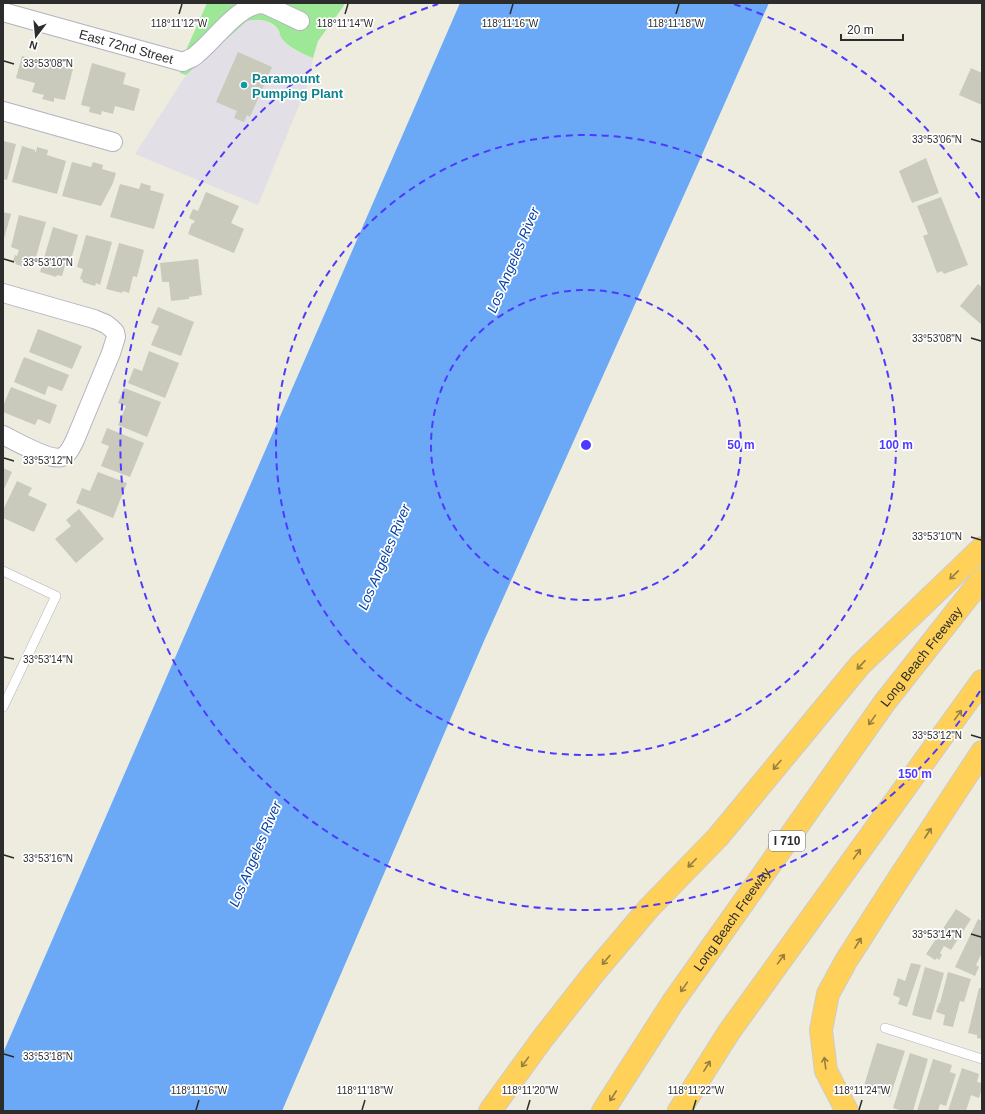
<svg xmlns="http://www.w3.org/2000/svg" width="985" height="1114" font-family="Arial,sans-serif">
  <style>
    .industrial { fill: #e3dfe7 }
    .green { fill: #9ce897 }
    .water { fill: #6ba9f6 }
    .building { fill: #c9c9bc }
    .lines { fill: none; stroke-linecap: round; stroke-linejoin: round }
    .service-casing { stroke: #b3b2c0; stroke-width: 10 }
    .minor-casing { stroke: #b3b2c0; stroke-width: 20 }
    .motorway-casing { stroke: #ccc; stroke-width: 24 }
    .service { stroke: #fff; stroke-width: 9 }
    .minor { stroke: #fff; stroke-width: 18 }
    .motorway { stroke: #ffd158; stroke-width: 22 }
    .oneway { stroke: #967e42 }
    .ticks { fill: none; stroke: #2c2c2c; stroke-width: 1.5 }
    .ring { fill: none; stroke: #4e3aff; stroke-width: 2; stroke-dasharray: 7 5 }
    .culture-dot { fill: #0f9aa8; stroke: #fff; stroke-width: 1.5 }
    .labels { text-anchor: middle; stroke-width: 3.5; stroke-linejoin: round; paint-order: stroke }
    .shield { fill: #fff; stroke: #6b6b6b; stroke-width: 1 }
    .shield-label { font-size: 12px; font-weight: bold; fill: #2c2c2c }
    .street-label { font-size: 13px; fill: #2c2c2c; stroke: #fff }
    .culture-label { font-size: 13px; font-weight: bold; fill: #0d838f; stroke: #fff; text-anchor: start }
    .water-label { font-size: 14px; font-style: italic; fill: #0541a7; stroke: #fff }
    .ticks-label { font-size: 10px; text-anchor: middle; fill: #2c2c2c; stroke: #fff; stroke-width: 3.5; stroke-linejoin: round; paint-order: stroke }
    .centre { fill: #4e3aff; stroke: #fff; stroke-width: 2 }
    .ring-label { font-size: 12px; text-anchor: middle; font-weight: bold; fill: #4e3aff; stroke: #fff; stroke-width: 3.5; stroke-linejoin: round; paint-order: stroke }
  </style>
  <rect width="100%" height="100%" fill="#eeecde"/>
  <path class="industrial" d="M258,20L268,21L278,30L282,39L296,51L313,58L311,69L307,86L258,205L135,154L186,75L247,21Z"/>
  <path class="green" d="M207,3H345L343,7L318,41L313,58C301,53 292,49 283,40C280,37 280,34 279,31C272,19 259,19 247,21L186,75L180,73L187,48Z"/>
  <path class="water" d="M460,3H769L697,166L484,641L282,1111H3V1053Z"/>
  <path class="building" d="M238,52L272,67L250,117L247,115L244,122L234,118L237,111L216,102Z
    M22,56L73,69L65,100L54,98V102L42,99L44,95L32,92L35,83L16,78Z
    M92,63L126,73L123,84L140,89L134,111L115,106L113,114L102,111L101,115L89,112L90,107L81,105Z
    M971,68L982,73V105L959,95Z
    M3,141L16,144L7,180L3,179Z
    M22,146L35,150V152H36L37,147L48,150L47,155L66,161L57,194L12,182Z
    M926,158L939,193L912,203L899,171Z
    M72,162L91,167L93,162L103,165L102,169L116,173L113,183L101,206L62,196Z
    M141,183L151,186L150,190L164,194L154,229L110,217L120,184L139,189Z
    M206,192L239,206L231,223L244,229L234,253L188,234L192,223L193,224L195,221L189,218L193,209L198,211Z
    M941,197L968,265L944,274L942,271L937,273L923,236L928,234L917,206Z
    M3,212L11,214L3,242Z
    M19,215L46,222L36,257L32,256L28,268L15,264L16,262L13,261L15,255L17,256L19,250L11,247Z
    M53,227L78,235L71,260L67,259L62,276L57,275L56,277L40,272Z
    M86,235L112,242L100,285L96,283L95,286L82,282L83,280L80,279L83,269L77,267Z
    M119,243L144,250L137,277L133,276L129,293L123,291L122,293L106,289Z
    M198,259L202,295L189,297V299L171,301L169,282H162L160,263Z
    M978,284L982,287V325L960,306Z
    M158,307L194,322L181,356L151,345L159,326L151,323Z
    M38,329L82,346L72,369L29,352Z
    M149,351L179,363L165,398L128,383L134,368L142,371Z
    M24,357L69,375L62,391L48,386L45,395L14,382Z
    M11,387L57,405L50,424L38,419L35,425L3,412V406Z
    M124,388L161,402L147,437L118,425L126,406L118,403Z
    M107,428L144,443L130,477L101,466L109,446L101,443Z
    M3,468L12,472L3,491Z
    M98,472L127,483L113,518L76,503L82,488L90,491Z
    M17,481L32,488L28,495L47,504L34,532L3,518V510Z
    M79,509L104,539L76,563L55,539L71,526L66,520Z
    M956,909L971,919L951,950L944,946L940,953L942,955L939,960L937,958L935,960L926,954Z
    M978,919L982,921V953L976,965L979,967L975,976L955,967Z
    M911,963L921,965L907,1007L898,1004L900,998L893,995L898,978L905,981Z
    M925,967L944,973L931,1020L912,1015Z
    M948,972L971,979L964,1002L960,1001L953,1027L943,1025L945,1015L936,1012L939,1003H940Z
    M979,988H982V1039L977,1038V1035L968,1033Z
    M877,1043L905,1051L890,1097L863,1089Z
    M910,1053L928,1059L913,1111H903L893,1108Z
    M933,1059L952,1065L950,1072L956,1074L946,1106L940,1104L938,1111H917Z
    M962,1068L979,1074L977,1082L982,1083V1089L979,1098L971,1095L966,1111H948Z"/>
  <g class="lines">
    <g class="service-casing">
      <path id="service" d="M3,571L56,596L3,707
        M885,1028L982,1059"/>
    </g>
    <g class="minor-casing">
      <g id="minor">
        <path id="s1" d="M3,12L183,62C188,59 194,58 197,54C215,40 239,3 264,4L300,21"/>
        <path d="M3,111L113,142"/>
        <path d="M3,293L94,319L106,324L111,328L115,332L116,337L111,353L75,440C72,446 69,454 62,457C50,461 15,441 3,435"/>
      </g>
    </g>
    <g class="motorway-casing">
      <g id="motorway">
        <path d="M490,1111L543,1038L594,973L649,908L718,837L860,665L982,548"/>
        <path id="s2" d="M603,1111L673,1002L885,702L982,579"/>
        <path d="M679,1111L729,1032L982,681"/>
        <path d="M847,1111L826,1071L821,1030L828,994L846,961L892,889L982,752"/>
      </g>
    </g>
    <use href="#service" class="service"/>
    <use href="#minor" class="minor"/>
    <use href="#motorway" class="motorway"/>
  </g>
  <defs><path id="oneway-shaft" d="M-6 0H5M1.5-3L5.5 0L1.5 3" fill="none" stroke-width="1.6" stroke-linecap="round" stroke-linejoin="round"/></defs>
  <g class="oneway">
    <use href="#oneway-shaft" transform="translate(954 575) rotate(136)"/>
    <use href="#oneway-shaft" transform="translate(861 665) rotate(133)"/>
    <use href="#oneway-shaft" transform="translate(958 715) rotate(-54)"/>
    <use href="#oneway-shaft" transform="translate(872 720) rotate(125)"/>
    <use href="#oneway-shaft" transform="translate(777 765) rotate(130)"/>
    <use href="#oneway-shaft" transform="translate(928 833) rotate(-57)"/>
    <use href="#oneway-shaft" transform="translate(857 854) rotate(-54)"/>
    <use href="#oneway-shaft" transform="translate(692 863) rotate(134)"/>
    <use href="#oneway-shaft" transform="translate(858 943) rotate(-58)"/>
    <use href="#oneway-shaft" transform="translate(781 959) rotate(-54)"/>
    <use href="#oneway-shaft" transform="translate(606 960) rotate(130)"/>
    <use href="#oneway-shaft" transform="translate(684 987) rotate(125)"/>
    <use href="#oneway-shaft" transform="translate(525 1062) rotate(126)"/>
    <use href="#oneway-shaft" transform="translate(825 1063) rotate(-98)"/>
    <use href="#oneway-shaft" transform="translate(707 1066) rotate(-58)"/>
    <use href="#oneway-shaft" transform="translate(613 1096) rotate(123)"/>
  </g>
  <path class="ticks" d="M179,14L182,4M345,14L348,4M510,14L513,4M676,14L679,4M4,61L14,64M971,139L981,142M4,259L14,262M971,338L981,341M4,458L14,461M971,537L981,540M4,657L14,659M971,735L981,738M4,855L14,858M971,934L981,937M4,1054L14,1057M196,1110L199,1100M362,1110L365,1100M527,1110L530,1100M693,1110L696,1100M859,1110L862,1100"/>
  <g class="ring">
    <circle cx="586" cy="445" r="155"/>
    <circle cx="586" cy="445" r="310"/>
    <path d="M980 691A465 465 0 1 1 438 4M734 4A465 465 0 0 1 980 199"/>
  </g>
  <circle class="culture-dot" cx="244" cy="85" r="4"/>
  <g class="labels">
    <rect class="shield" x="769" y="831" width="36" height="20" rx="3"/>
    <g class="shield-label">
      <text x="787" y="845">I 710</text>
    </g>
    <g class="street-label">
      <text dy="5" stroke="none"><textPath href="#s1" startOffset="128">East 72nd Street</textPath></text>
      <text dy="5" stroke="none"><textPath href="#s2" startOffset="555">Long Beach Freeway</textPath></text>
      <text dy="5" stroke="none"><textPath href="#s2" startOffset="231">Long Beach Freeway</textPath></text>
    </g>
    <g class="culture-label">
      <text x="252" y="83">Paramount<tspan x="252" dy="15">Pumping Plant</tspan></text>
    </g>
    <g class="water-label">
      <text transform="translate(513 260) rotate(-67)" y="5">Los Angeles River</text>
      <text transform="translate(384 557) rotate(-67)" y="5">Los Angeles River</text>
      <text transform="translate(255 854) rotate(-67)" y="5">Los Angeles River</text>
    </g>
  </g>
  <g class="ticks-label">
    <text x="179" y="27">118°11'12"W</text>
    <text x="345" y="27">118°11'14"W</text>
    <text x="510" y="27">118°11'16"W</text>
    <text x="676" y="27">118°11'18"W</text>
    <text x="48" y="67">33°53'08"N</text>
    <text x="937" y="143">33°53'06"N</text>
    <text x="48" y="266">33°53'10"N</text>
    <text x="937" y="342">33°53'08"N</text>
    <text x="48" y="464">33°53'12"N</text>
    <text x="937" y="540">33°53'10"N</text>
    <text x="48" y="663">33°53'14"N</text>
    <text x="937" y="739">33°53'12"N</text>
    <text x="48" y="862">33°53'16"N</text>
    <text x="937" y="938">33°53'14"N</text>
    <text x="48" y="1060">33°53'18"N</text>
    <text x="199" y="1094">118°11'16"W</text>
    <text x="365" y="1094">118°11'18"W</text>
    <text x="530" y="1094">118°11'20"W</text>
    <text x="696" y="1094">118°11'22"W</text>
    <text x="862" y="1094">118°11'24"W</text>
  </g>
  <circle cx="586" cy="445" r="6" class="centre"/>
  <g class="ring-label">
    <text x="741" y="449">50 m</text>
    <text x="896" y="449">100 m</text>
    <text x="915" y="778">150 m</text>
  </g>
  <rect width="985" height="1114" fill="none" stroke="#2c2c2c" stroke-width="8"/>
  <g transform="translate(36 36) rotate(196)" stroke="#ffffff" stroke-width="3" paint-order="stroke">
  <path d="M0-3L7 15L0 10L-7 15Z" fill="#2c2c2c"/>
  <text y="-6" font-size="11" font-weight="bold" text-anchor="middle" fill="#2c2c2c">N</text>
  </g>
  <path d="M841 34v6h62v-6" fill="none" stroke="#2c2c2c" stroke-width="2"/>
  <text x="847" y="34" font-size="12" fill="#2c2c2c" stroke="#ffffff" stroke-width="3" paint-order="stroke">20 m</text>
</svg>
